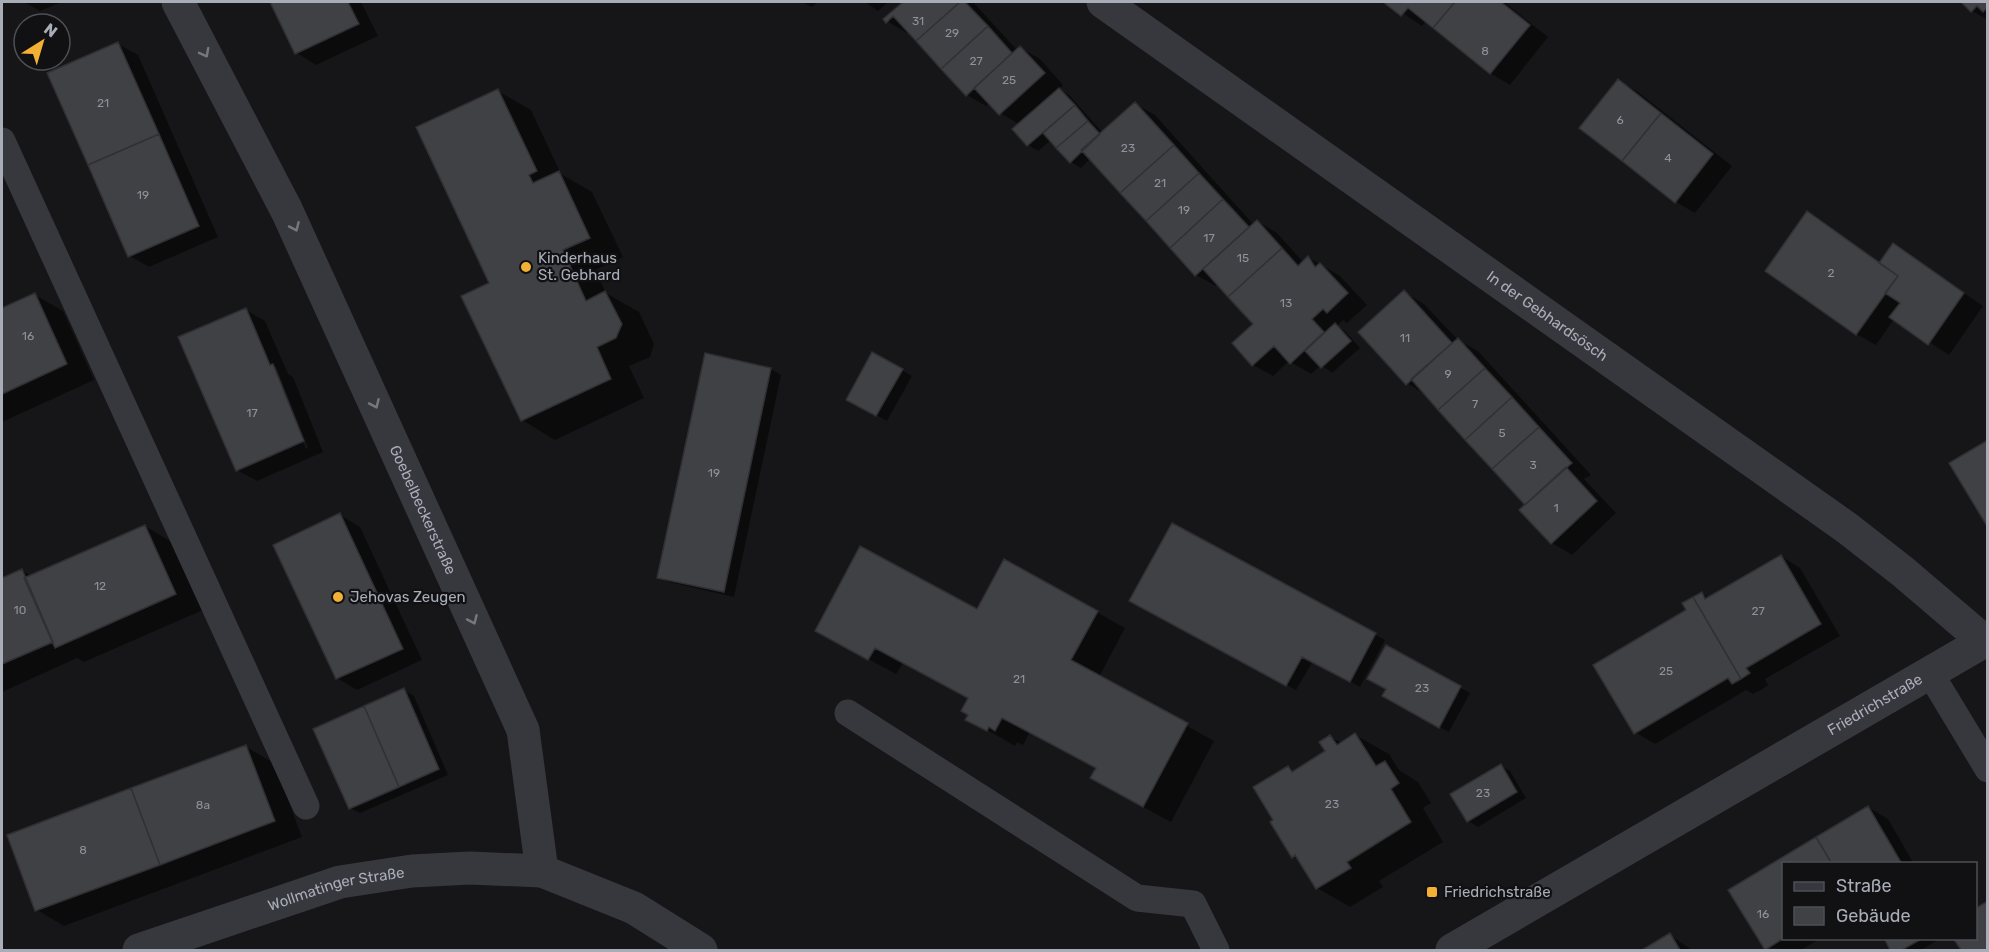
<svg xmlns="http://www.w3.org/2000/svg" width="1989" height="952" font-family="Rubik,sans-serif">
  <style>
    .shadow { fill: #0007; fill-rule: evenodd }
    .building { fill: #404145; stroke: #303034; stroke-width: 1.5 }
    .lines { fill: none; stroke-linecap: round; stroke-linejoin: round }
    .service { stroke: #37383d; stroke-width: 27 }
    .minor { stroke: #37383d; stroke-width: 33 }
    .oneway { stroke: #757881 }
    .poi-dot { fill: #f2b134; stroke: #111113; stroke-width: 2 }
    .labels { text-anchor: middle; stroke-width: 4.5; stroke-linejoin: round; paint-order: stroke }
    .number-label { font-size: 12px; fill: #8e929b }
    .poi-label { font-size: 15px; fill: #a8adb8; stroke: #111113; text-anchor: start }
    .street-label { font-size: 15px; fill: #a8adb8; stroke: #111113 }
  </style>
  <rect width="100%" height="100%" fill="#161618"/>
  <path class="shadow" d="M24,2H62L40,11Z
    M272,2H361L378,36L316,65L297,53Z
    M802,2H818L812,7Z
    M865,2H888L878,11Z
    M905,2H973L1018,51L1021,48L1040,59L1063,85L1059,89L1069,95L1103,133L1135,104L1155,115L1254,225L1257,221L1277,233L1304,263L1309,258L1340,276L1367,305L1347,323L1343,320L1337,326L1345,331L1360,348L1332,373L1321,365L1311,374L1289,361L1273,376L1253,365L1255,324L1218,283L1216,286L1196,275L1091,158L1081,168L1071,162L1051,140L1038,151L1028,145L1014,129L1019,124L1000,113L990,103L986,106L967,95L909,31L907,33L885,20Z
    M1386,2H1504L1548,37L1510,85L1490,73L1426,21L1422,26Z
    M1963,2H1988V20L1972,11Z
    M118,44L138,55L218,237L149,267L130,256Z
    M1618,81L1638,92L1732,166L1695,213L1676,202Z
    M498,91L531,110L561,174L592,192L623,257L595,270L606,293L639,312L654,344L650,357L629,366L644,398L555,440L522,420L491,283Z
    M1807,213L1881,263L1894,245L1983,306L1949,355L1894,319L1876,345L1856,334Z
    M1404,292L1424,304L1458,340L1478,351L1591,475L1584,479L1616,513L1572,555L1552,543L1521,510L1527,505L1426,395L1407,383Z
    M35,295L63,311L94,380L2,422V310Z
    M246,310L265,321L288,374L293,377L323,452L257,481L237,470ZM273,367H276L308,448L306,449Z
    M873,354L912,376L887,421L848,399Z
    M771,369L781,375L734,597L669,582L659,577Z
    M340,515L360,527L422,660L357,690L337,678Z
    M1172,525L1385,640L1360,687L1313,661L1296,690L1131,600Z
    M145,526L172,542L203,610L84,662L77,658L2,692V580L22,571L32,576Z
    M1781,556L1800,568L1840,636L1765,679L1768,685L1761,690L1753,694L1746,690L1655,744L1635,732L1688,610L1702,594L1709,598Z
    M1005,561L1125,628L1099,677L1214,741L1171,822L1119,794L1097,768L1030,732L1023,745L1017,742L1015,746L968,719L969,698L903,663L896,674L844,646L977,611Z
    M1386,647L1470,693L1449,732L1384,696L1388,689Z
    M404,690L414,696L448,775L360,813L350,808Z
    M1355,735L1389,754L1399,770L1418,782L1431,803L1423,808L1443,842L1379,881L1383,887L1350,907L1317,888L1300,861L1293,857L1275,820L1288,768L1295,772L1327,752L1330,737L1342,743Z
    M246,747L274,763L302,837L64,926L37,910Z
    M1501,766L1510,771L1526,798L1478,827L1468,821Z
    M1868,807L1888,819L1914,864H1784V938H1821L1801,950L1766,948L1730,890Z
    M1988,903V950H1963L1955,938H1976V910Z
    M1670,935L1692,950H1644Z
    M1885,938H1941L1921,950H1892Z"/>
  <path class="building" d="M270,2H348L359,24L295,54Z
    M903,2H960L916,41L893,16L886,23L883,19Z
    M960,2H965L988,26L941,69L916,41Z
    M1383,2H1455L1433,28L1408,8L1401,16Z
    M1455,2H1501L1530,25L1490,74L1433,28Z
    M1961,2H1988V7L1983,12L1977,6L1971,12Z
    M988,26L1012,53L966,96L941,69Z
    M118,42L159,134L88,165L47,73Z
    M1020,46L1045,73L999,115L974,88Z
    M1618,79L1661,113L1622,161L1579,128Z
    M1059,88L1075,105L1027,146L1012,129Z
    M498,89L537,171L529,175L533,183L559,171L590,238L563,250L586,301L605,291L622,324L616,338L597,347L611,379L521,421L461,296L489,283L416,127Z
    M1135,102L1174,145L1120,193L1081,150Z
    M1075,105L1088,121L1056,148L1043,133Z
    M1661,113L1713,154L1675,203L1622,161Z
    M1088,121L1100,134L1070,163L1056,148Z
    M159,134L199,226L128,257L88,165Z
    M1174,145L1199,173L1146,221L1120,193Z
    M1199,173L1223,199L1170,248L1146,221Z
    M1223,199L1249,227L1195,276L1170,248Z
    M1807,211L1898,276L1856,335L1765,271Z
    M1257,220L1282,248L1228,297L1203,269Z
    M1893,243L1964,293L1928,345L1889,317L1900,303L1885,293L1898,276L1879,263Z
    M1282,248L1298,266L1308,256L1315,267L1320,263L1348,293L1327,313L1323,309L1312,319L1324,332L1290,364L1274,346L1252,366L1232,343L1253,324L1228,297Z
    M1404,290L1452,343L1406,385L1358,332Z
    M35,293L67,364L2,394V308Z
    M246,308L270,365L273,364L304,441L236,471L178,337Z
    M1335,323L1351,341L1321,368L1305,351Z
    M1458,338L1485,368L1438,410L1411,379Z
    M872,352L903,369L876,416L846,400Z
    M705,353L771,368L724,592L657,578Z
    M1485,368L1512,397L1465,440L1438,410Z
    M1512,397L1539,427L1492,469L1465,440Z
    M1539,427L1572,463L1525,505L1492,469Z
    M1988,440V526H1987L1949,463Z
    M1566,467L1597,501L1551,544L1519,510Z
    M340,513L403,649L336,679L273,545Z
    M1172,523L1376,633L1350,682L1302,657L1286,686L1129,601Z
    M145,525L176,594L55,648L24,578Z
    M860,546L977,609L1004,559L1098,611L1071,660L1188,723L1143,807L1090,778L1096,768L1002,718L995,731L989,727L987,731L965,720L968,715L961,711L968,698L875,648L868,660L815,631Z
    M1781,555L1821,624L1746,668L1750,673L1741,679L1693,597L1702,592L1705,599Z
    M22,569L53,642L2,664V578Z
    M1693,597L1741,679L1732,684L1728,678L1634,734L1593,665L1686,610L1682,603Z
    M1386,645L1461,686L1439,728L1382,696L1386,689L1367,679Z
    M404,688L439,769L399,787L364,706Z
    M364,706L399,787L349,809L313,729Z
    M1355,733L1376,766L1385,761L1399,783L1391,789L1411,822L1347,862L1351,868L1316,889L1295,855L1292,858L1270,822L1273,820L1253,787L1288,766L1292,772L1325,751L1319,742L1330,735L1337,745Z
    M246,745L275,821L160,865L131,788Z
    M1501,764L1517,792L1467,822L1450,794Z
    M131,788L160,865L35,911L7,835Z
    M1868,806L1902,864H1832L1816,837Z
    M1816,837L1832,864H1784V938L1765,950L1728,890Z
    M1988,901V950H1961L1953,938H1976V908Z
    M1670,933L1680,950H1642Z
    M1884,938H1923L1902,950H1890Z"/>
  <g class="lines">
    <path class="service" d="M2,141L306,806
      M1930,673L1988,769
      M848,713L1137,898L1193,904L1216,950"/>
    <g class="minor">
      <path id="s1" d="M178,2L287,211L523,730L542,871"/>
      <path id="s2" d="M1103,2L1847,528L1902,571L1984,641"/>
      <path id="s3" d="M139,950L340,882L412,871L470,868L542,871L634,908L701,950"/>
      <path id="s4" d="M1452,950L1988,639"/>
    </g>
  </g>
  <defs><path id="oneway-chevron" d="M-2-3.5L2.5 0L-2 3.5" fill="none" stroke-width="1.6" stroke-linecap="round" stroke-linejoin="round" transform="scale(1.5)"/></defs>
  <g class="oneway">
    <use href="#oneway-chevron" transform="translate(205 53) rotate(62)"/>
    <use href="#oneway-chevron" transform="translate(295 227) rotate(66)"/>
    <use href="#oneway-chevron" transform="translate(375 404) rotate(66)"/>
    <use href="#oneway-chevron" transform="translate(473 620) rotate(66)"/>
  </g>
  <g class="poi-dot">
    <circle cx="526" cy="267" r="6"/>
    <circle cx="338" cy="597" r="6"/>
    <rect x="1426" y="886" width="12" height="12" rx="3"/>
  </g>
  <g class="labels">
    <g class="number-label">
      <text x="918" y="25">31</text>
      <text x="952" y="37">29</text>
      <text x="1485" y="55">8</text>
      <text x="976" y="65">27</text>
      <text x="1009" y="84">25</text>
      <text x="103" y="107">21</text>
      <text x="1620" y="124">6</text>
      <text x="1128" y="152">23</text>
      <text x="1668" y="162">4</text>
      <text x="1160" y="187">21</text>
      <text x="143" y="199">19</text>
      <text x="1184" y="214">19</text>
      <text x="1209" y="242">17</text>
      <text x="1243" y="262">15</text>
      <text x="1831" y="277">2</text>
      <text x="1286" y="307">13</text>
      <text x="28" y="340">16</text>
      <text x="1405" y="342">11</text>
      <text x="1448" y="378">9</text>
      <text x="1475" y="408">7</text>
      <text x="252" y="417">17</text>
      <text x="1502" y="437">5</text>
      <text x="1533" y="469">3</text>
      <text x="714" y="477">19</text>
      <text x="1556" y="512">1</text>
      <text x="100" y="590">12</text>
      <text x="20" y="614">10</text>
      <text x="1758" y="615">27</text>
      <text x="1666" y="675">25</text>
      <text x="1019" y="683">21</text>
      <text x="1422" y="692">23</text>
      <text x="1483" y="797">23</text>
      <text x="1332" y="808">23</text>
      <text x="203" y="809">8a</text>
      <text x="83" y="854">8</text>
      <text x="1763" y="918">16</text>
    </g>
    <g class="poi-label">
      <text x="538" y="263">Kinderhaus<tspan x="538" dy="17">St. Gebhard</tspan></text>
      <text x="350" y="602">Jehovas Zeugen</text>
      <text x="1444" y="897">Friedrichstraße</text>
    </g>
    <g class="street-label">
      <text dy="5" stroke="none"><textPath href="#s2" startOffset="544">In der Gebhardsösch</textPath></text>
      <text dy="5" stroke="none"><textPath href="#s1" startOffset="564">Goebelbeckerstraße</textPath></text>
      <text dy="5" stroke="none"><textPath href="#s4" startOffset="489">Friedrichstraße</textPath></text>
      <text dy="5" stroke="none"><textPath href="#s3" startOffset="207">Wollmatinger Straße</textPath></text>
    </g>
  </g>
  <rect width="1989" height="952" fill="none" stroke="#a8adb8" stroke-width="6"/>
  <rect x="1782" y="862" width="195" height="78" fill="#111113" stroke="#4d4f55" stroke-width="1.5"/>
  <rect x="1794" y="882" width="30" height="9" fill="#37383d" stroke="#4d4f55" stroke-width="1.5"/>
  <text x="1836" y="892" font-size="18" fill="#a8adb8">Straße</text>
  <rect x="1794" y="907" width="30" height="18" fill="#404145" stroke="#4d4f55" stroke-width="1.5"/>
  <text x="1836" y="922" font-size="18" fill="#a8adb8">Gebäude</text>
  <g transform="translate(42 42) rotate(37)"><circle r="28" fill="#111113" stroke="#4d4f55" stroke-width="1.5"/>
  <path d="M0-4.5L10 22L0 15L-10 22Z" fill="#f2b134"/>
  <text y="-9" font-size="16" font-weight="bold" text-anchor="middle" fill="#a8adb8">N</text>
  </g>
</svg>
